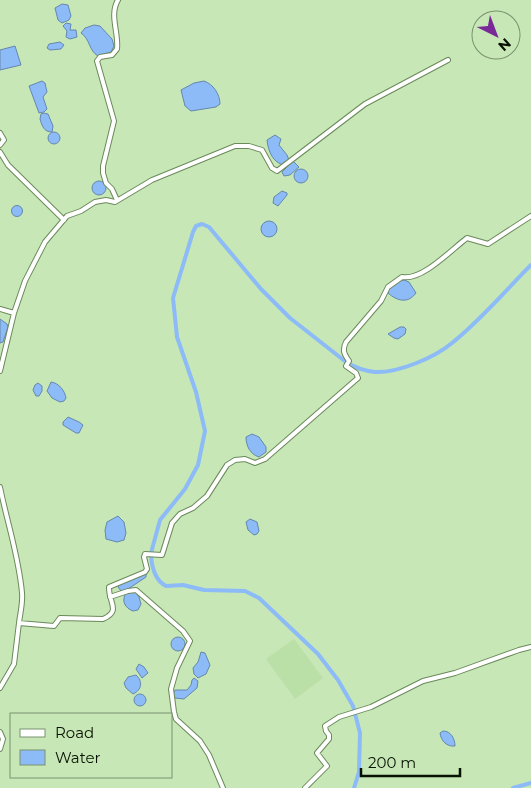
<svg xmlns="http://www.w3.org/2000/svg" width="531" height="788" font-family="Montserrat,sans-serif">
  <style>
    .built { fill: #bbe0a7 }
    .water { fill: #8cbbf7; stroke: #6488ae }
    .lines { fill: none; stroke-linecap: round; stroke-linejoin: round }
    .canal { stroke: #8cbbf7; stroke-width: 4 }
    .street-casing { stroke: #6b895b; stroke-width: 6 }
    .street { stroke: #fff; stroke-width: 4 }
  </style>
  <rect width="100%" height="100%" fill="#c7e7b6"/>
  <path class="built" d="M294,639L323,678L295,699L266,659Z"/>
  <path class="water" d="M62,4L68,5L71,16L69,20L62,23L58,20L55,8Z
    M66,23L71,24L70,30H76L77,37L70,39L66,37L67,31L63,26Z
    M94,25L100,26L112,39L114,46L111,52L98,56C89,51 90,39 81,33L85,28Z
    M60,42L64,45L61,49L50,50L47,48L49,44Z
    M15,46L21,65L0,70V50Z
    M42,81L45,83L47,92L43,97L47,109L44,112L39,113L29,86Z
    M204,81C213,84 220,94 220,104L216,107L191,111L185,106L181,90L194,83Z
    M44,113L48,114L53,126L52,132C44,132 42,126 40,119L41,114Z
    M48 138a6 6 0 1 1 12 0a6 6 0 1 1-12 0Z
    M275,135L281,139L279,145L287,155L289,160L284,165C273,163 268,151 267,140Z
    M293,161L299,167L290,175L284,176L282,172Z
    M294 176a7 7 0 1 1 14 0a7 7 0 1 1-14 0Z
    M92 188a7 7 0 1 1 14 0a7 7 0 1 1-14 0Z
    M282,191L287,193V195L278,206L273,203L274,197Z
    M11.5 211a5.5 5.5 0 1 1 11 0a5.5 5.5 0 1 1-11 0Z
    M261 229a8 8 0 1 1 16 0a8 8 0 1 1-16 0Z
    M404,280L409,282L416,293C408,304 397,301 388,293V289L398,281Z
    M0,319L7,324L8,327L3,342L0,343Z
    M400,327H404L406,329L405,334L398,339L394,338L388,334Z
    M51,382C59,383 65,391 66,398L64,401L60,402L52,398L47,391Z
    M38,383L42,386V391L39,396H36L33,390L35,385Z
    M68,417L79,422L83,425L79,433H76L63,425V422Z
    M252,434L259,437L266,447V452L259,457C250,454 246,446 246,437Z
    M118,516L124,522L126,533L124,540L117,542L106,539L105,530L107,522Z
    M250,519L257,522L259,531L257,534L254,535L248,530L246,522Z
    M146,573V577L125,591H121L118,587L120,584Z
    M135,591L139,597L141,604L138,610L133,611C125,608 121,601 126,593Z
    M171 644a7 7 0 1 1 14 0a7 7 0 1 1-14 0Z
    M201,652L205,653L210,665L206,674L198,678L194,674L193,668L198,662Z
    M139,664L144,667L148,673L142,678L136,669Z
    M136,675C143,681 142,690 133,694L126,688L124,683L128,677Z
    M194,678L198,681L197,688L184,699L175,698L173,694L175,690H187L191,685L192,680Z
    M134 700a6 6 0 1 1 12 0a6 6 0 1 1-12 0Z
    M443,731C451,731 455,739 455,746C447,747 441,741 440,733Z"/>
  <g class="lines">
    <path class="canal" d="M151,553L160,520L185,489L198,465L205,431L196,392L177,337L173,298L193,232L196,226L202,224L209,227L261,289L290,318L346,362C354,367 365,371 375,372C398,373 434,358 452,343C481,320 505,291 531,265
      M151,556C152,568 156,581 166,586L183,585L204,590L245,591L259,598L318,654L338,680L353,706L360,733L359,772L354,788
      M513,788L531,783"/>
    <g class="street-casing">
      <path id="street" d="M0,133L4,140L0,145
        M0,152L8,165L64,220
        M117,200L112,189L106,183L103,173V166L114,121L97,61L100,57L112,55L117,49C119,33 109,15 118,0
        M0,309L14,313L25,281L45,242L67,216L81,211L95,202L106,200L115,202L152,180L235,146H249L262,150L272,168L277,171L365,104L448,60
        M0,371L14,313
        M0,487C7,522 19,557 22,593C23,603 20,614 19,623
        M110,597L128,591L136,590L183,631L190,641L177,668L171,689L174,712L176,719L200,741L209,755L223,788
        M0,688L14,664L19,623L54,626L60,618L103,619C122,611 108,602 109,587L145,572L147,569L144,557L145,554L162,555L172,523L180,514L193,508L207,496L227,465L235,460L245,459L255,463L265,459L358,378L356,373L346,366L349,361C344,354 342,350 346,342L381,301L388,287L402,277C422,281 451,250 467,238L488,244L531,216
        M0,732L3,739L0,749
        M305,788L327,766L317,753L329,739V735L326,731L325,726L339,717L371,707L423,681L455,673L519,650L531,647"/>
    </g>
    <use href="#street" class="street"/>
  </g>
  <rect x="10" y="713" width="162" height="65" fill="#c7e7b6" stroke="#7b926e"/>
  <rect x="20" y="729" width="25" height="8" fill="#ffffff" stroke="#7b926e"/>
  <text x="55" y="738" font-size="15" fill="#081203">Road</text>
  <rect x="20" y="750" width="25" height="15" fill="#8cbbf7" stroke="#7b926e"/>
  <text x="55" y="763" font-size="15" fill="#081203">Water</text>
  <g transform="translate(496 35) rotate(138)"><circle r="24" fill="#c7e7b6" stroke="#7b926e"/>
  <path d="M0-4L9 19L0 12L-9 19Z" fill="#7a2999"/>
  <text y="-8" font-size="14" font-weight="bold" text-anchor="middle" fill="#081203">N</text>
  </g>
  <path d="M361 768v8h99v-8" fill="none" stroke="#081203" stroke-width="2.5"/>
  <text x="368" y="768" font-size="15" fill="#081203" stroke="#c7e7b6" stroke-width="4" paint-order="stroke">200 m</text>
</svg>
